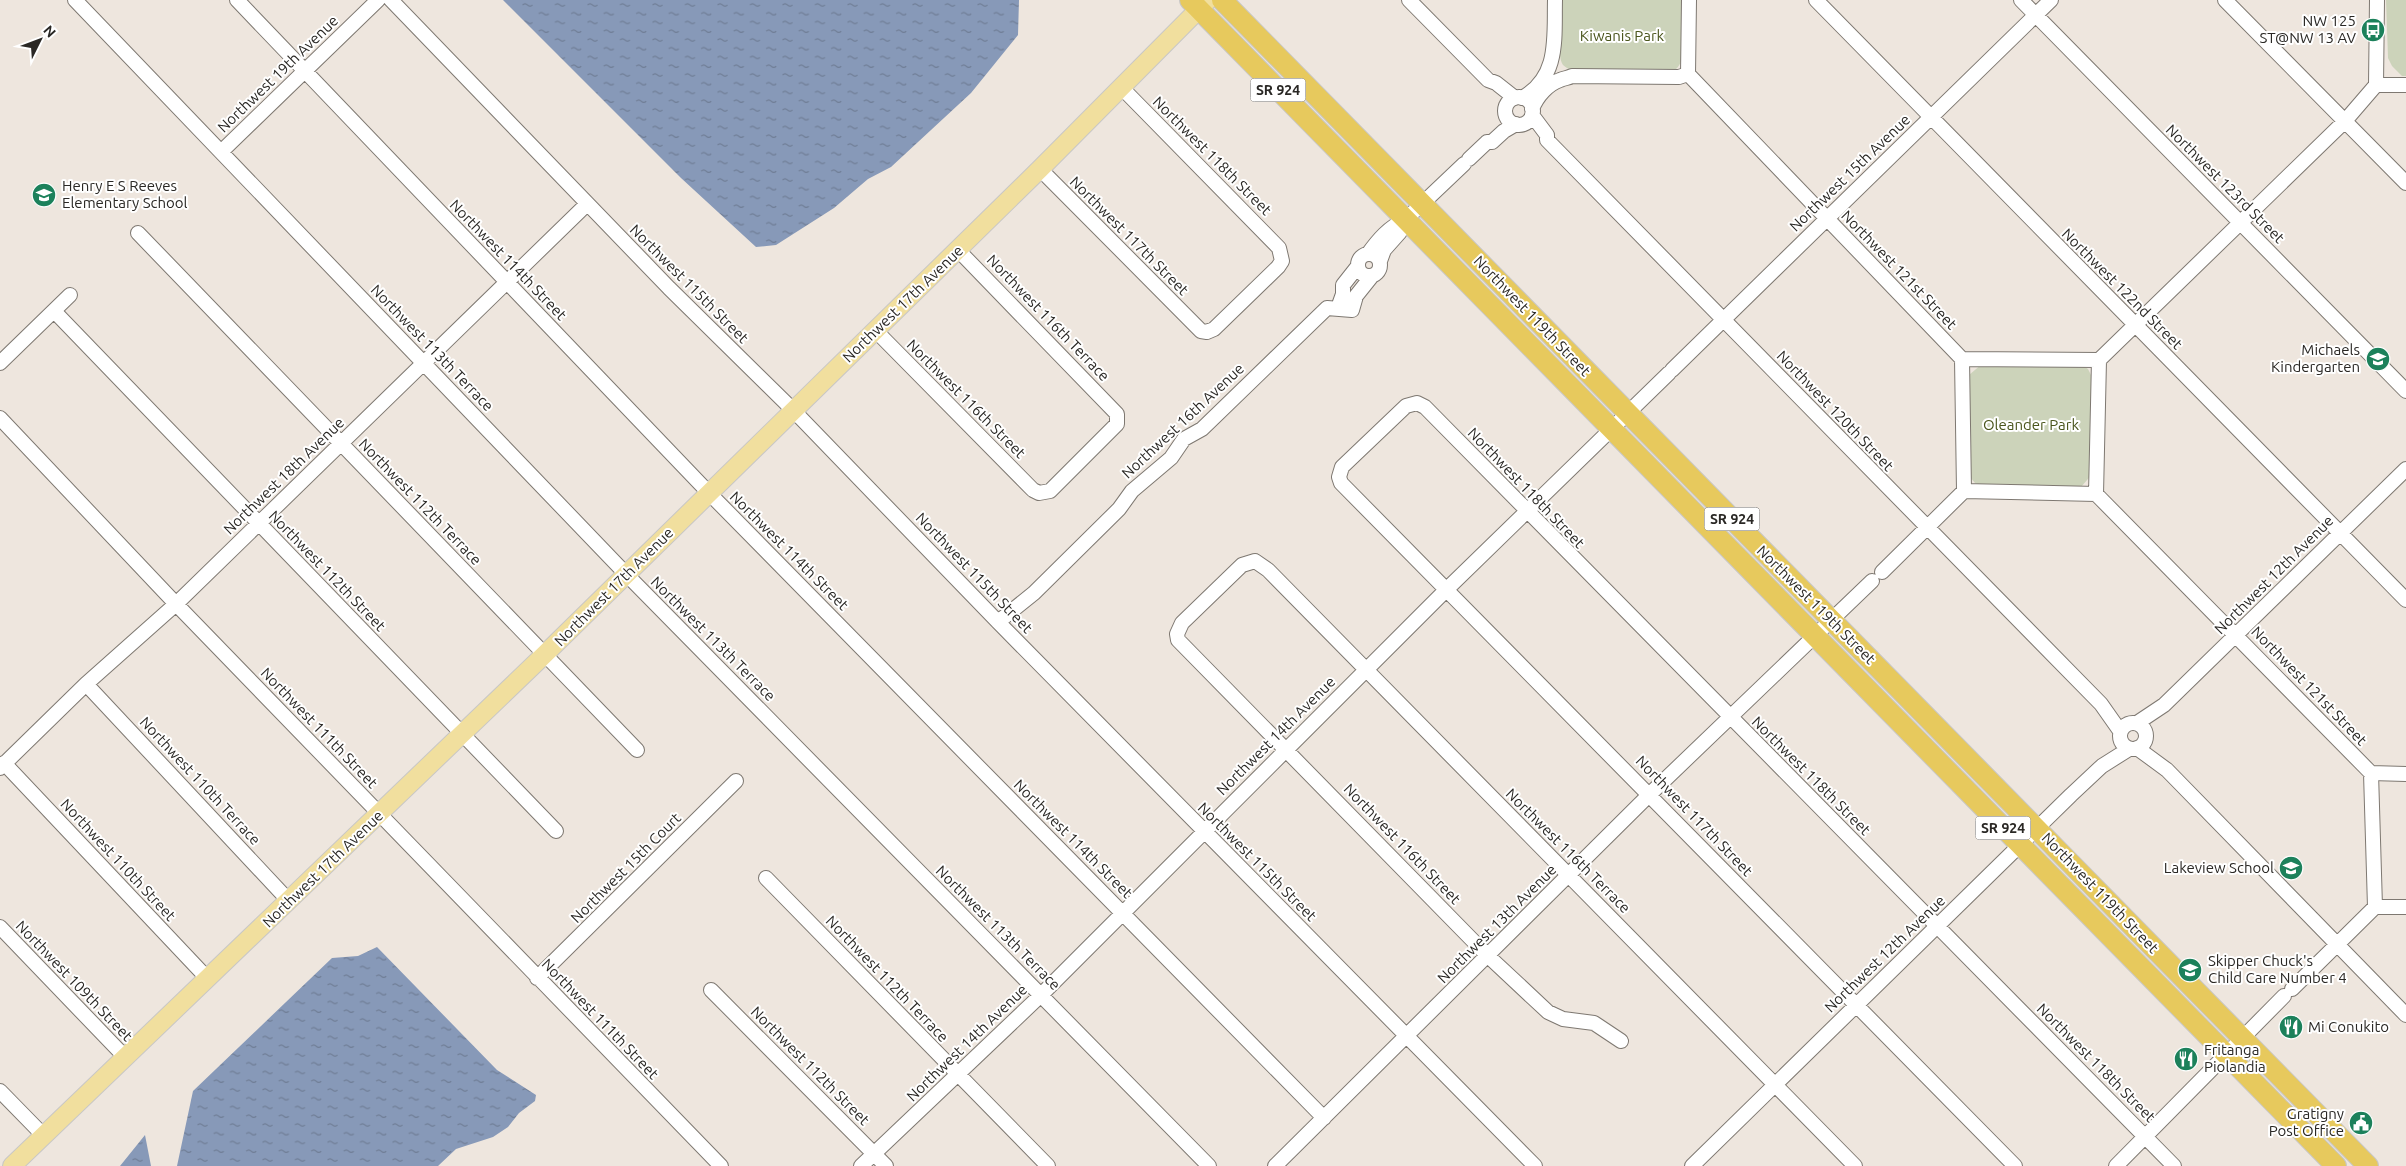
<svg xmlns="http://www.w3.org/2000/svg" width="2406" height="1166" font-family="Ubuntu,sans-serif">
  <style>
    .green { fill: #ccd3ba }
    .water { fill: url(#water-ripples) }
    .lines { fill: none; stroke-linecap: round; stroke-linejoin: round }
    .minor-casing { stroke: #7e7871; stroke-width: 16 }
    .major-casing { stroke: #c8c7c6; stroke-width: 20 }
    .highway-casing { stroke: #c8c7c6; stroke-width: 22 }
    .minor { stroke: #fff; stroke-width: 14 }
    .major { stroke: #f1df9e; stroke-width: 18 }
    .highway { stroke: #e7c95d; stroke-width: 20 }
    .labels { text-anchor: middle; stroke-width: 4; stroke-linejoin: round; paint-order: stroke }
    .shield { fill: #fff; stroke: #6a6866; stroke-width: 1 }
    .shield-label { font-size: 14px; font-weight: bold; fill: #2a2825 }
    .poi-label { font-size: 15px; fill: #2a2825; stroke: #fff; text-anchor: end }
    .park-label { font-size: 15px; fill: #4a551c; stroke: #fff }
    .street-label { font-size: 15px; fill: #2a2825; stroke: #fff }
  </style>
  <defs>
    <pattern id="water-ripples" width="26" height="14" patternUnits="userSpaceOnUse" patternTransform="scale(1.25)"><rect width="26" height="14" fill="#8799b8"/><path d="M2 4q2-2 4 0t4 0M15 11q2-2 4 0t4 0" fill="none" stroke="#6f7d95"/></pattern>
  </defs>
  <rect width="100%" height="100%" fill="#eee6de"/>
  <path class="green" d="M1560,0H1684C1684,18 1690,59 1675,70L1578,71C1572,70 1567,69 1563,65C1556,55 1560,14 1560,0Z
    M2386,0H2406V76H2402L2392,66L2388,58Z
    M1982,364L2082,365L2088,369L2092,377L2094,472L2081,487L1984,486L1975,483L1970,477L1969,375Z"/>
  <path class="water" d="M503,0H1019L1018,35L971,93L891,167L868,179L834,208L776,245L756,247L681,178Z
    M377,947L497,1070L536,1095L535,1101L519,1113L508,1127L493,1137L456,1149L438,1166H177L193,1091L332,958L358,956Z
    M145,1135L151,1166H120Z"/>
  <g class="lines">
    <g class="minor-casing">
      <path id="minor" d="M75,0L626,574L1209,1166
        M237,0L709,493L1324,1118
        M391,0L669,288L793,410L998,622L1535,1166
        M1409,0L1488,80L1496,83L1515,98
        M1816,0L2406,600
        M2021,0L2406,391
        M2225,0L2406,183
        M1688,74L1962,359
        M1688,74L1689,0
        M2376,85H2406
        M1505 111a14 14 0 1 1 28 0a14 14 0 1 1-28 0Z
        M1522,98C1560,77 1554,37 1555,0
        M1532,109C1537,96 1548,84 1560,80C1565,78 1568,78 1572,76L1679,77L1688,74
        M1532,115L1547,135V140L2101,704L2120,731
        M1487,142H1492L1504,131L1516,124
        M222,151L378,0
        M1469,159L1487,142
        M1040,169L1201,331L1207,332L1214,329L1278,267L1282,261L1279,248L1121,87
        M138,233L637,750
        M1358 265a11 11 0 1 1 22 0a11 11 0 1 1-22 0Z
        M1368,254C1378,240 1389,227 1405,220L1464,164
        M1380,261L1384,250L1400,232
        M1338,308L1343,294V285L1358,266
        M54,311L556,831
        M876,331L1033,490L1039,493L1050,491L1117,424V414L958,250
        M1962,359L2099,360
        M1962,359L1964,491
        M0,363L70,295
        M1672,370L2051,0
        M0,418L176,604L721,1166
        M2096,494L2099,360L2345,121L2376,85L2377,0
        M2096,494L2371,773
        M1882,572L1964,491L2096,494
        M998,622L1034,593L1119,509L1132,491L1171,458L1184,439L1202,429L1327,308L1352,310L1356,296L1372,276
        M86,684L289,901
        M2120 736a13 13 0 1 1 26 0a13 13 0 1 1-26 0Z
        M2137,723L2164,705L2406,469
        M2137,748L2167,770L2406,1015
        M4,763L208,979
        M0,768L86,684L176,604L587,204
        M2371,773L2375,907
        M2371,773L2406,774
        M766,878L1048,1166
        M0,927L125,1057
        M537,978L736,781
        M2292,989L2375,907H2406
        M711,990L886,1166
        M1621,1041L1594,1023L1563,1019L1548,1012L1487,955L1178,640L1177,634L1182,623L1242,565L1255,561L1268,570L1855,1166
        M0,1091L44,1136
        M861,1166L1041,995L1447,589L1669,373
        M1275,1166L1650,794L1872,581
        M1692,1166L2071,795L2102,766L2129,749
        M2015,1166L1341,483L1339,477L1342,467L1406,406L1417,403L1425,407L2174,1166
        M2116,1166L2284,996"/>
    </g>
    <g class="major-casing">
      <path id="major" d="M12,1166L544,655L1040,169L1208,0"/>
    </g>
    <g class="highway-casing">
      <path id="highway" d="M1190,0L2336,1166
        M1222,0L2368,1166"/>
    </g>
    <use href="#minor" class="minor"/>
    <use href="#major" class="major"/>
    <use href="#highway" class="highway"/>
  </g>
  <defs>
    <g id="bus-disc" transform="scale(1.25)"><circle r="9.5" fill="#1c815b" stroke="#fff"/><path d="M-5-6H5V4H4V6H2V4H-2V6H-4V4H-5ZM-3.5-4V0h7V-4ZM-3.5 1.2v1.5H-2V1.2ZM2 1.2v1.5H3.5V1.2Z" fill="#fff"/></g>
    <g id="school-disc" transform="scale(1.25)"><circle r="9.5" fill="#1c815b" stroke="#fff"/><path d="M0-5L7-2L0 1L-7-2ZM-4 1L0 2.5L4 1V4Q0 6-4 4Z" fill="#fff"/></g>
    <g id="restaurant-disc" transform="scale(1.25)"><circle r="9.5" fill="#1c815b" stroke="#fff"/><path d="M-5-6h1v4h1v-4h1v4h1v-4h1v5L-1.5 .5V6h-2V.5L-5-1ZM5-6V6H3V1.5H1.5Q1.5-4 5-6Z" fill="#fff"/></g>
    <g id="civic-disc" transform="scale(1.25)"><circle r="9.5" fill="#1c815b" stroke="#fff"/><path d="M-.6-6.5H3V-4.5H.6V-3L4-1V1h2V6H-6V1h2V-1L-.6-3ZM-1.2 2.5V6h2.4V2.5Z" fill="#fff"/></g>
  </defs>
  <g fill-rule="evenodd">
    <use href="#bus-disc" x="2373" y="30"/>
    <use href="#school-disc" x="44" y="195"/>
    <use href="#school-disc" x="2378" y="359"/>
    <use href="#school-disc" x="2291" y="868"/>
    <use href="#school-disc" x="2190" y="970"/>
    <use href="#restaurant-disc" x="2291" y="1027"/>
    <use href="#restaurant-disc" x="2186" y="1059"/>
    <use href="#civic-disc" x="2361" y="1123"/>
  </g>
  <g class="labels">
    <g class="shield">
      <rect x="1250.5" y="78.5" width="55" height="23" rx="4"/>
      <rect x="1704.5" y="507.5" width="55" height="23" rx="4"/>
      <rect x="1975.5" y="816.5" width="55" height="23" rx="4"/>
    </g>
    <g class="shield-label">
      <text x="1278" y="95">SR 924</text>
      <text x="1732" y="524">SR 924</text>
      <text x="2003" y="833">SR 924</text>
    </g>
    <g class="poi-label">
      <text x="2356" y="26">NW 125<tspan x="2356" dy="17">ST@NW 13 AV</tspan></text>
      <text x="62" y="191" text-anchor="start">Henry E S Reeves<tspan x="62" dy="17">Elementary School</tspan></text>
      <text x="2360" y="355">Michaels<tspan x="2360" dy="17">Kindergarten</tspan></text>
      <text x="2274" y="873">Lakeview School</text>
      <text x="2208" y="966" text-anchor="start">Skipper Chuck's<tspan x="2208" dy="17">Child Care Number 4</tspan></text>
      <text x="2308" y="1032" text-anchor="start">Mi Conukito</text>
      <text x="2204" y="1055" text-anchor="start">Fritanga<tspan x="2204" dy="17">Piolandia</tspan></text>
      <text x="2344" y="1119">Gratigny<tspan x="2344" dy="17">Post Office</tspan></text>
    </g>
    <g class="park-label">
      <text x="1622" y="41">Kiwanis Park</text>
      <text x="2031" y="430">Oleander Park</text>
    </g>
    <g class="street-label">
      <text transform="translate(278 74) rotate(-44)" y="5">Northwest 19th Avenue</text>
      <text transform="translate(1212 156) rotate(45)" y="5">Northwest 118th Street</text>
      <text transform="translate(1850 173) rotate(-44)" y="5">Northwest 15th Avenue</text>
      <text transform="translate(2225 184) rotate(45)" y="5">Northwest 123rd Street</text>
      <text transform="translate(1129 236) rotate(45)" y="5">Northwest 117th Street</text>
      <text transform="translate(508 260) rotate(46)" y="5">Northwest 114th Street</text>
      <text transform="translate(1899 270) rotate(46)" y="5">Northwest 121st Street</text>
      <text transform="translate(689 284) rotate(45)" y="5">Northwest 115th Street</text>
      <text transform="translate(2122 289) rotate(45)" y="5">Northwest 122nd Street</text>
      <text transform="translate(903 304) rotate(-44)" y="5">Northwest 17th Avenue</text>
      <text transform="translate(1532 316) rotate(46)" y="5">Northwest 119th Street</text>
      <text transform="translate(1048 318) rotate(46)" y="5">Northwest 116th Terrace</text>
      <text transform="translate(432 348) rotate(46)" y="5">Northwest 113th Terrace</text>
      <text transform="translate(966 399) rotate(45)" y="5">Northwest 116th Street</text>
      <text transform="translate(1835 411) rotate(46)" y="5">Northwest 120th Street</text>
      <text transform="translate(1183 421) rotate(-43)" y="5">Northwest 16th Avenue</text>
      <text transform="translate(284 476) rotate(-44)" y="5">Northwest 18th Avenue</text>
      <text transform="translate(1526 488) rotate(46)" y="5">Northwest 118th Street</text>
      <text transform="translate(420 502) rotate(46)" y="5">Northwest 112th Terrace</text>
      <text transform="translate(789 551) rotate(45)" y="5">Northwest 114th Street</text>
      <text transform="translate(327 571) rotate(46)" y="5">Northwest 112th Street</text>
      <text transform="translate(974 573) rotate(46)" y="5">Northwest 115th Street</text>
      <text transform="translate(2274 575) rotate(-45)" y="5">Northwest 12th Avenue</text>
      <text transform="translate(614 587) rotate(-45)" y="5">Northwest 17th Avenue</text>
      <text transform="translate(1816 605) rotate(45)" y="5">Northwest 119th Street</text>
      <text transform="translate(713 639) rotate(45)" y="5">Northwest 113th Terrace</text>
      <text transform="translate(2309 686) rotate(46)" y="5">Northwest 121st Street</text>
      <text transform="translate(319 728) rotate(46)" y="5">Northwest 111th Street</text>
      <text transform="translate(1276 736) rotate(-45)" y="5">Northwest 14th Avenue</text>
      <text transform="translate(1811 776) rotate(45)" y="5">Northwest 118th Street</text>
      <text transform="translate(200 781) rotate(47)" y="5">Northwest 110th Terrace</text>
      <text transform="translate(1694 816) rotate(46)" y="5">Northwest 117th Street</text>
      <text transform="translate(1073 839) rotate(45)" y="5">Northwest 114th Street</text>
      <text transform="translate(1402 844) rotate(46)" y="5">Northwest 116th Street</text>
      <text transform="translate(1568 851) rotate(45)" y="5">Northwest 116th Terrace</text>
      <text transform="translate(118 860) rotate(47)" y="5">Northwest 110th Street</text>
      <text transform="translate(1257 862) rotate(45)" y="5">Northwest 115th Street</text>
      <text transform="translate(626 868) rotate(-45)" y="5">Northwest 15th Court</text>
      <text transform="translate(323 869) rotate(-44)" y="5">Northwest 17th Avenue</text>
      <text transform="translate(2100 893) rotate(46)" y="5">Northwest 119th Street</text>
      <text transform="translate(1497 924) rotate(-45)" y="5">Northwest 13th Avenue</text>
      <text transform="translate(998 928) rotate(45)" y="5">Northwest 113th Terrace</text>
      <text transform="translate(1885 954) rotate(-44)" y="5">Northwest 12th Avenue</text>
      <text transform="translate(887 979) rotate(46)" y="5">Northwest 112th Terrace</text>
      <text transform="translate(74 981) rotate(46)" y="5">Northwest 109th Street</text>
      <text transform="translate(600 1019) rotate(46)" y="5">Northwest 111th Street</text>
      <text transform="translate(967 1043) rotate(-44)" y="5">Northwest 14th Avenue</text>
      <text transform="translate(2096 1063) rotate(45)" y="5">Northwest 118th Street</text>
      <text transform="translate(810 1066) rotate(45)" y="5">Northwest 112th Street</text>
    </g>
  </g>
  <g transform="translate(40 40) rotate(48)" stroke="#ffffff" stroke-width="4" paint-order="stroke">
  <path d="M0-4L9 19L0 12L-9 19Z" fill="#2a2825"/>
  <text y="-8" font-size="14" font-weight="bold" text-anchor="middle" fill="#2a2825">N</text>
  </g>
</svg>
